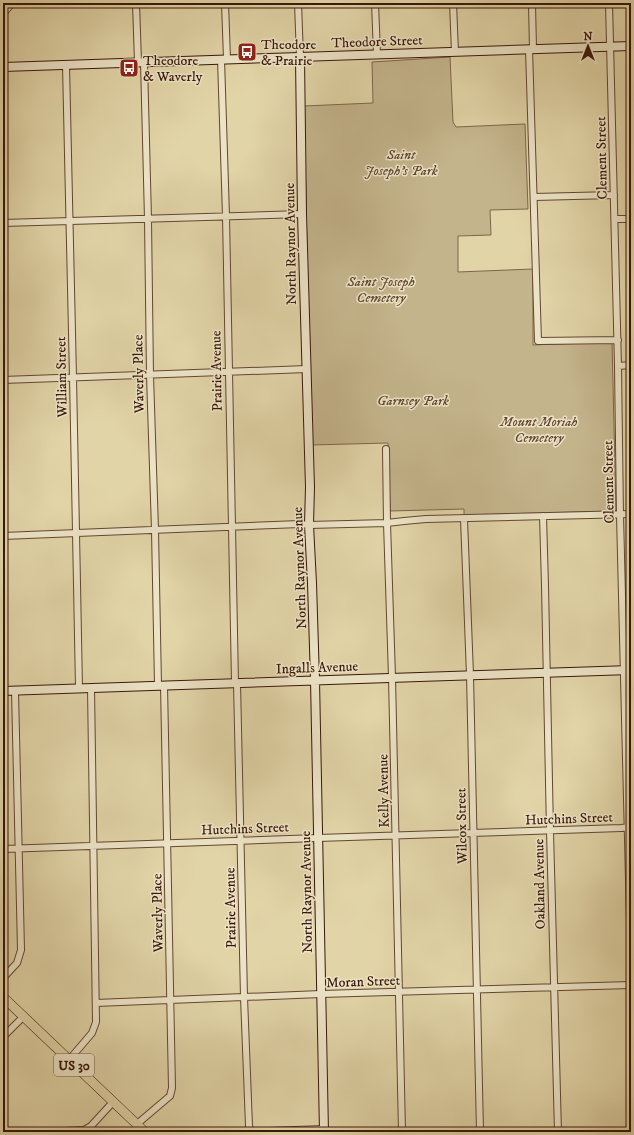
<svg xmlns="http://www.w3.org/2000/svg" width="634" height="1135" font-family="'IM FELL DW Pica',serif">
  <style>
    .green { fill: #c4b48c; stroke: #7e654a }
    .lines { fill: none; stroke-linecap: round; stroke-linejoin: round }
    .street-casing { stroke: #634630; stroke-width: 8 }
    .secondary-casing { stroke: #391609; stroke-width: 10 }
    .primary-casing { stroke: #391609; stroke-width: 10 }
    .street { stroke: #ece3c6; stroke-width: 6 }
    .secondary { stroke: #ece3c6; stroke-width: 8 }
    .primary { stroke: #e1d4a7; stroke-width: 9 }
    .labels { text-anchor: middle; stroke-width: 3; stroke-linejoin: round; paint-order: stroke }
    .shield { fill: #ece3c6; stroke: #6f5442; stroke-width: 1 }
    .shield-label { font-size: 13px; font-weight: bold; fill: #391609 }
    .street-label { font-size: 14px; fill: #391609; stroke: #ece3c6 }
    .poi-label { font-size: 14px; fill: #391609; stroke: #ece3c6; text-anchor: start }
    .park-label { font-size: 14px; font-style: italic; fill: #634530; stroke: #ece3c6 }
  </style>
  <rect width="100%" height="100%" fill="#e1d4a7"/>
  <filter id="stains"><feTurbulence type="fractalNoise" baseFrequency=".005" numOctaves="4"/><feColorMatrix values="0 0 0 0 .2 0 0 0 0 .09 0 0 0 0 .02 0 0 0 .5 -.17"/></filter>
  <radialGradient id="worn" r=".72"><stop offset=".6" stop-color="#630" stop-opacity="0"/><stop offset="1" stop-color="#630" stop-opacity=".3"/></radialGradient>
  <path class="green" d="M450,57L453,122L456,127L525,124L528,209L490,210L491,235L458,236V272L533,269V345L612,342L616,511L464,515V509L390,511L388,443L311,445L304,106L373,103L372,62Z"/>
  <g class="lines">
    <g class="street-casing">
      <path id="street" d="M136,3L138,62
        M225,3L227,59
        M298,3L300,57
        M375,3L377,54
        M453,3L455,52
        M532,3L533,49
        M609,3L618,366L620,515L631,961
        M3,14L12,3
        M529,49L538,341L618,340
        M221,59L226,216L235,683
        M144,62L148,219L150,375L155,530L158,685
        M66,65L73,377L79,688
        M534,197L614,195
        M615,219H631
        M3,223L302,214
        M618,366L631,365
        M3,380L307,369
        M386,449L387,523L392,677L402,1132
        M543,516L545,586L550,831L558,1132
        M464,519L470,675L480,1132
        M3,536L300,524L309,525L387,523L404,521L426,519L631,514
        M237,683L244,997L249,1126L251,1132
        M3,849L318,838L621,828L631,827
        M3,978L17,963L21,950L15,691
        M96,1003L321,994L631,985
        M3,1037L24,1016
        M69,1060L92,1033L96,1022L91,688
        M137,1124L170,1096L172,1088L164,685
        M46,1132L84,1130L91,1126L113,1102
        M263,1132L268,1131L323,1129"/>
    </g>
    <g class="secondary-casing">
      <path id="secondary" d="M300,57L302,214L310,487L309,525L312,583L315,680L324,1132
        M3,67L631,46
        M3,691L631,670"/>
    </g>
    <g class="primary-casing">
      <path id="primary" d="M3,997L145,1132"/>
    </g>
    <use href="#street" class="street"/>
    <use href="#secondary" class="secondary"/>
    <use href="#primary" class="primary"/>
  </g>
  <defs>
    <g id="bus-square" transform="scale(1)"><rect x="-9" y="-9" width="18" height="18" rx="4" fill="#8f2418" stroke="#ece3c6"/><path d="M-5-6H5V4H4V6H2V4H-2V6H-4V4H-5ZM-3.5-4V0h7V-4ZM-3.5 1.2v1.5H-2V1.2ZM2 1.2v1.5H3.5V1.2Z" fill="#fff"/></g>
  </defs>
  <g fill-rule="evenodd">
    <use href="#bus-square" x="247" y="52"/>
    <use href="#bus-square" x="129" y="68"/>
  </g>
  <g class="labels">
    <rect class="shield" x="54" y="1054" width="40" height="22" rx="3"/>
    <g class="shield-label">
      <text x="74" y="1070">US 30</text>
    </g>
    <g class="street-label">
      <text transform="translate(377 41) rotate(-2)" y="5">Theodore Street</text>
      <text transform="translate(601 158) rotate(-91)" y="5">Clement Street</text>
      <text transform="translate(290 244) rotate(-91)" y="5">North Raynor Avenue</text>
      <text transform="translate(216 371) rotate(-91)" y="5">Prairie Avenue</text>
      <text transform="translate(138 374) rotate(-91)" y="5">Waverly Place</text>
      <text transform="translate(61 377) rotate(-91)" y="5">William Street</text>
      <text transform="translate(608 482) rotate(-91)" y="5">Clement Street</text>
      <text transform="translate(299 568) rotate(-92)" y="5">North Raynor Avenue</text>
      <text transform="translate(317 667) rotate(-2)" y="5">Ingalls Avenue</text>
      <text transform="translate(383 791) rotate(-91)" y="5">Kelly Avenue</text>
      <text transform="translate(569 818) rotate(-2)" y="5">Hutchins Street</text>
      <text transform="translate(461 826) rotate(-91)" y="5">Wilcox Street</text>
      <text transform="translate(245 828) rotate(-2)" y="5">Hutchins Street</text>
      <text transform="translate(539 884) rotate(-91)" y="5">Oakland Avenue</text>
      <text transform="translate(306 892) rotate(-91)" y="5">North Raynor Avenue</text>
      <text transform="translate(230 908) rotate(-91)" y="5">Prairie Avenue</text>
      <text transform="translate(157 913) rotate(-91)" y="5">Waverly Place</text>
      <text transform="translate(363 981) rotate(-2)" y="5">Moran Street</text>
    </g>
    <g class="poi-label">
      <text x="261" y="49">Theodore<tspan x="261" dy="16">&amp; Prairie</tspan></text>
      <text x="143" y="65">Theodore<tspan x="143" dy="16">&amp; Waverly</tspan></text>
    </g>
    <g class="park-label">
      <text x="401" y="159">Saint<tspan x="401" dy="16">Joseph's Park</tspan></text>
      <text x="381" y="286">Saint Joseph<tspan x="381" dy="16">Cemetery</tspan></text>
      <text x="413" y="405">Garnsey Park</text>
      <text x="539" y="426">Mount Moriah<tspan x="539" dy="16">Cemetery</tspan></text>
    </g>
  </g>
  <rect width="634" height="1135" fill="none" stroke="#e1d4a7" stroke-width="16"/>
  <rect x="4" y="4" width="626" height="1127" fill="none" stroke="#391609" stroke-width="2"/>
  <rect x="8" y="8" width="618" height="1119" fill="none" stroke="#391609"/>
  <g transform="translate(588 46)" stroke="#ece3c6" stroke-width="3" paint-order="stroke">
  <path d="M0-3L7 15L0 10L-7 15Z" fill="#391609"/>
  <text y="-6" font-size="11" font-weight="bold" text-anchor="middle" fill="#391609">N</text>
  </g>
  <rect width="100%" height="100%" filter="url(#stains)"/>
  <rect width="100%" height="100%" fill="url(#worn)"/>
</svg>
